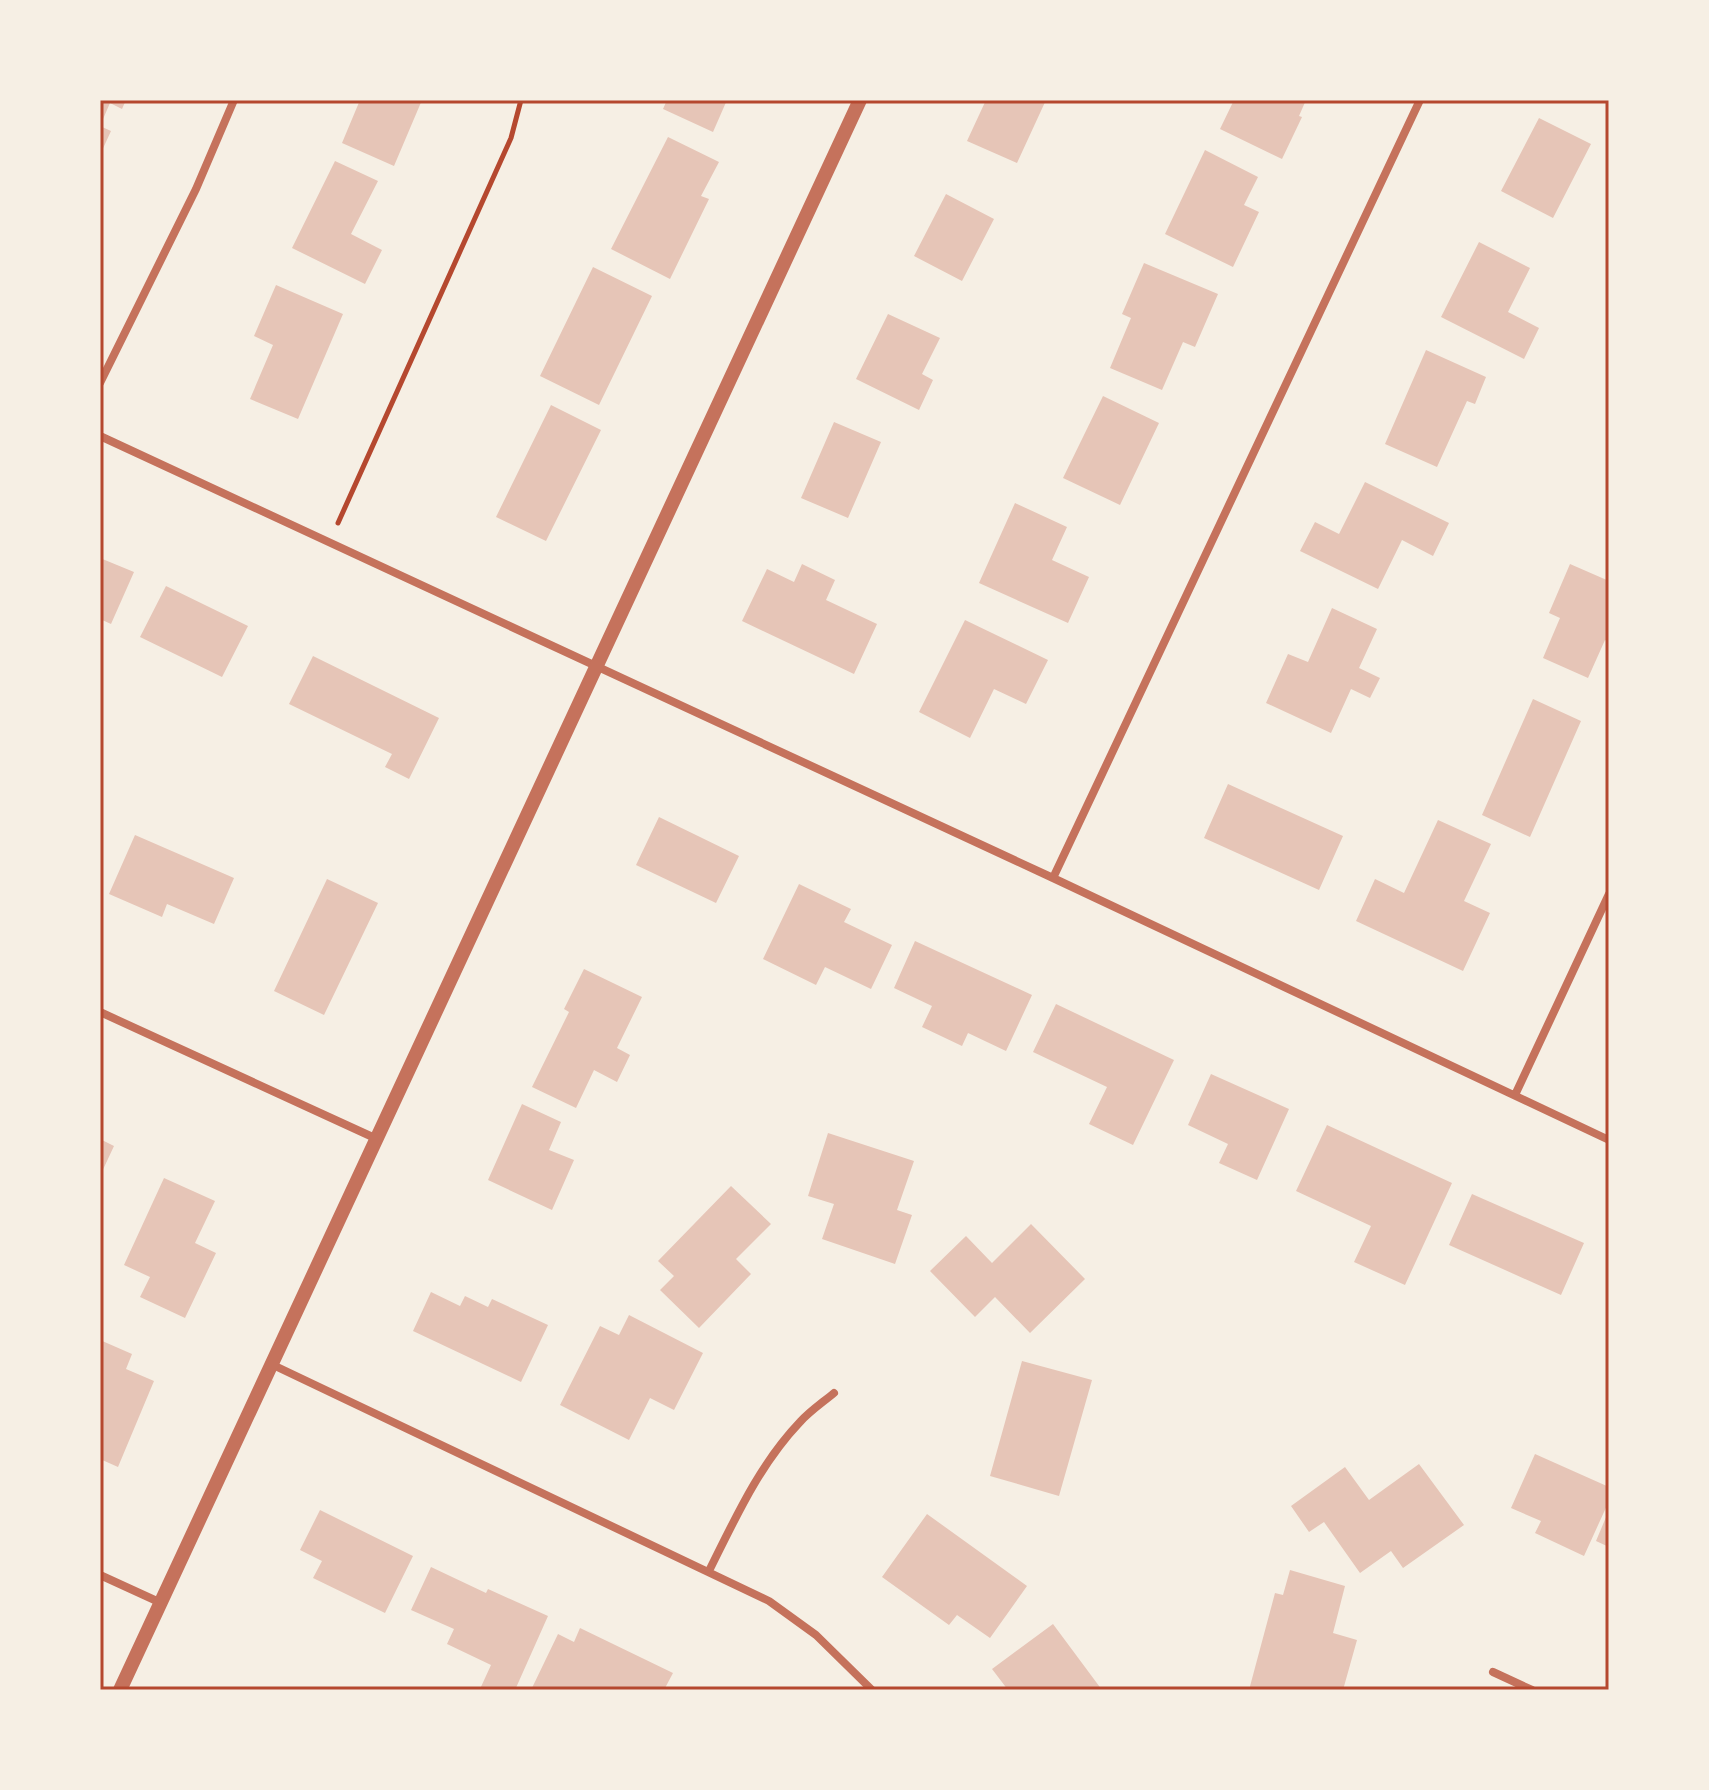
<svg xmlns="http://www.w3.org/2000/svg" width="1709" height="1790" font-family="Arial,sans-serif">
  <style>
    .building { fill: #e6c5b7 }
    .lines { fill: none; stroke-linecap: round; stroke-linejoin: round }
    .path { stroke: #b5482f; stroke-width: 5 }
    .minor { stroke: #c5725c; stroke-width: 8 }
    .tertiary { stroke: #c5725c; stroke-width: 14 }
    .neatline { fill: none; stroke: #b5482f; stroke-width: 3 }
  </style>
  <rect width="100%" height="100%" fill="#f6efe4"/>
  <path class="building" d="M100,100H126L122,109L110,103L100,126L111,131L100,155Z
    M360,100H422L394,166L342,143Z
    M667,100H727L713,132L663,109Z
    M986,100H1046L1017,163L967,141Z
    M1234,100H1306L1299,116L1302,117L1282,159L1220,129Z
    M1539,118L1591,144L1553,218L1501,191Z
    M668,137L719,162L701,196L709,199L670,279L611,249Z
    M1205,150L1258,177L1244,205L1259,212L1233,267L1165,234Z
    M335,161L378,181L351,234L382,250L365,284L292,248Z
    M946,194L994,219L962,281L914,256Z
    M1479,242L1530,268L1508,312L1539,328L1524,359L1441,317Z
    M1144,263L1218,294L1195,347L1183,342L1162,390L1110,368L1131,318L1122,314Z
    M593,267L652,296L599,405L540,376Z
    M276,285L343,314L298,419L250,399L273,345L254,336Z
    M888,314L940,338L922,374L933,380L919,410L856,379Z
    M1426,350L1486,377L1475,404L1467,401L1437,467L1385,444Z
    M1103,396L1159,423L1120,505L1063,478Z
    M551,405L601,430L546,541L496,517Z
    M834,422L881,442L848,518L801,498Z
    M1365,482L1449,523L1433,556L1402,540L1378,589L1300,551L1315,522L1339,534Z
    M1015,503L1067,527L1052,560L1089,577L1068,623L979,583Z
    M100,558L134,572L111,624L100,619Z
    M802,564L835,580L826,600L877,624L854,674L742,621L767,569L794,582Z
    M1570,564L1609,581V642L1605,640L1588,678L1543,658L1560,618L1549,613Z
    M166,586L248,626L222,677L140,637Z
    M1332,608L1377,629L1359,668L1380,678L1370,698L1351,689L1331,733L1266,703L1288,654L1308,662Z
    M965,620L1048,660L1026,704L994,689L970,738L919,712Z
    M313,656L439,718L409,779L385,767L392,754L289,704Z
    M1533,699L1581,721L1530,837L1482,815Z
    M1228,784L1343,836L1319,890L1204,838Z
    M659,817L739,856L716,903L636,865Z
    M1438,820L1491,844L1464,901L1490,913L1463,971L1356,921L1375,879L1404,893Z
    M135,835L234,878L214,924L167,904L162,917L109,894Z
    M327,879L378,903L324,1015L274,991Z
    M799,884L851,909L844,922L892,945L871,989L825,967L816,985L763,959Z
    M915,941L1032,995L1006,1051L968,1033L962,1046L922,1027L932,1006L894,988Z
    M584,969L642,997L617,1048L630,1055L617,1082L594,1070L576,1108L532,1087L569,1012L564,1009Z
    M1056,1004L1174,1060L1133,1145L1089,1124L1107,1087L1033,1052Z
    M1211,1074L1289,1109L1257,1180L1219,1163L1228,1144L1188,1125Z
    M522,1104L561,1122L549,1150L574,1160L552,1210L488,1180Z
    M1327,1125L1452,1183L1405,1285L1354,1262L1371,1226L1296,1191Z
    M828,1133L914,1161L897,1210L912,1215L895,1264L822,1239L834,1204L808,1196Z
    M100,1139L114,1146L100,1176Z
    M164,1178L215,1201L195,1243L216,1253L185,1318L140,1297L150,1277L124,1265Z
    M731,1186L771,1224L736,1259L751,1274L699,1328L660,1290L674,1276L658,1261Z
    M1472,1194L1584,1243L1561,1295L1449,1245Z
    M1031,1224L1085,1279L1030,1333L995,1297L975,1317L930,1271L966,1236L992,1263Z
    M431,1292L460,1306L465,1296L488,1307L492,1299L548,1325L521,1382L413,1331Z
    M629,1315L703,1353L674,1410L650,1398L629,1440L560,1405L600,1326L619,1335Z
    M100,1340L132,1354L126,1369L154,1381L118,1467L100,1459Z
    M1022,1361L1092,1380L1059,1496L990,1476Z
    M1535,1454L1609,1487V1501L1584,1556L1535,1533L1541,1521L1511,1508Z
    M1419,1464L1464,1525L1403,1568L1391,1551L1360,1573L1324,1522L1309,1532L1291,1506L1345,1467L1369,1500Z
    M320,1510L413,1556L385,1613L313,1578L322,1561L300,1550Z
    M1609,1510V1547L1596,1541Z
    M927,1514L1027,1586L990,1638L957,1615L949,1625L882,1577Z
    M431,1567L486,1593L488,1589L548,1616L515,1690L480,1689L491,1665L447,1644L454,1629L411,1610Z
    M1290,1570L1345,1586L1333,1633L1357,1640L1343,1690H1249L1275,1593L1283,1595Z
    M1053,1624L1102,1690H1008L992,1669Z
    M580,1628L673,1673L664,1690H531L558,1634L574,1642Z"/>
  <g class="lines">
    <path class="path" d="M338,523L511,138L521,100"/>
    <path class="minor" d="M100,383L196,189L234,100
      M100,436L1053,878L1609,1140
      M1053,878L1420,100
      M100,1012L377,1139
      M1515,1095L1609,894
      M273,1365L769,1601L816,1635L872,1690
      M709,1571C735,1519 759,1465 800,1422C810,1411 822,1403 834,1393
      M100,1575L159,1602
      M1493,1672L1532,1690"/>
    <path class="tertiary" d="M120,1690L860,100"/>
  </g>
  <rect width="1709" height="1790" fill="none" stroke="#f6efe4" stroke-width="204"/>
  <rect x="102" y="102" width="1505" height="1586" class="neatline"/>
</svg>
